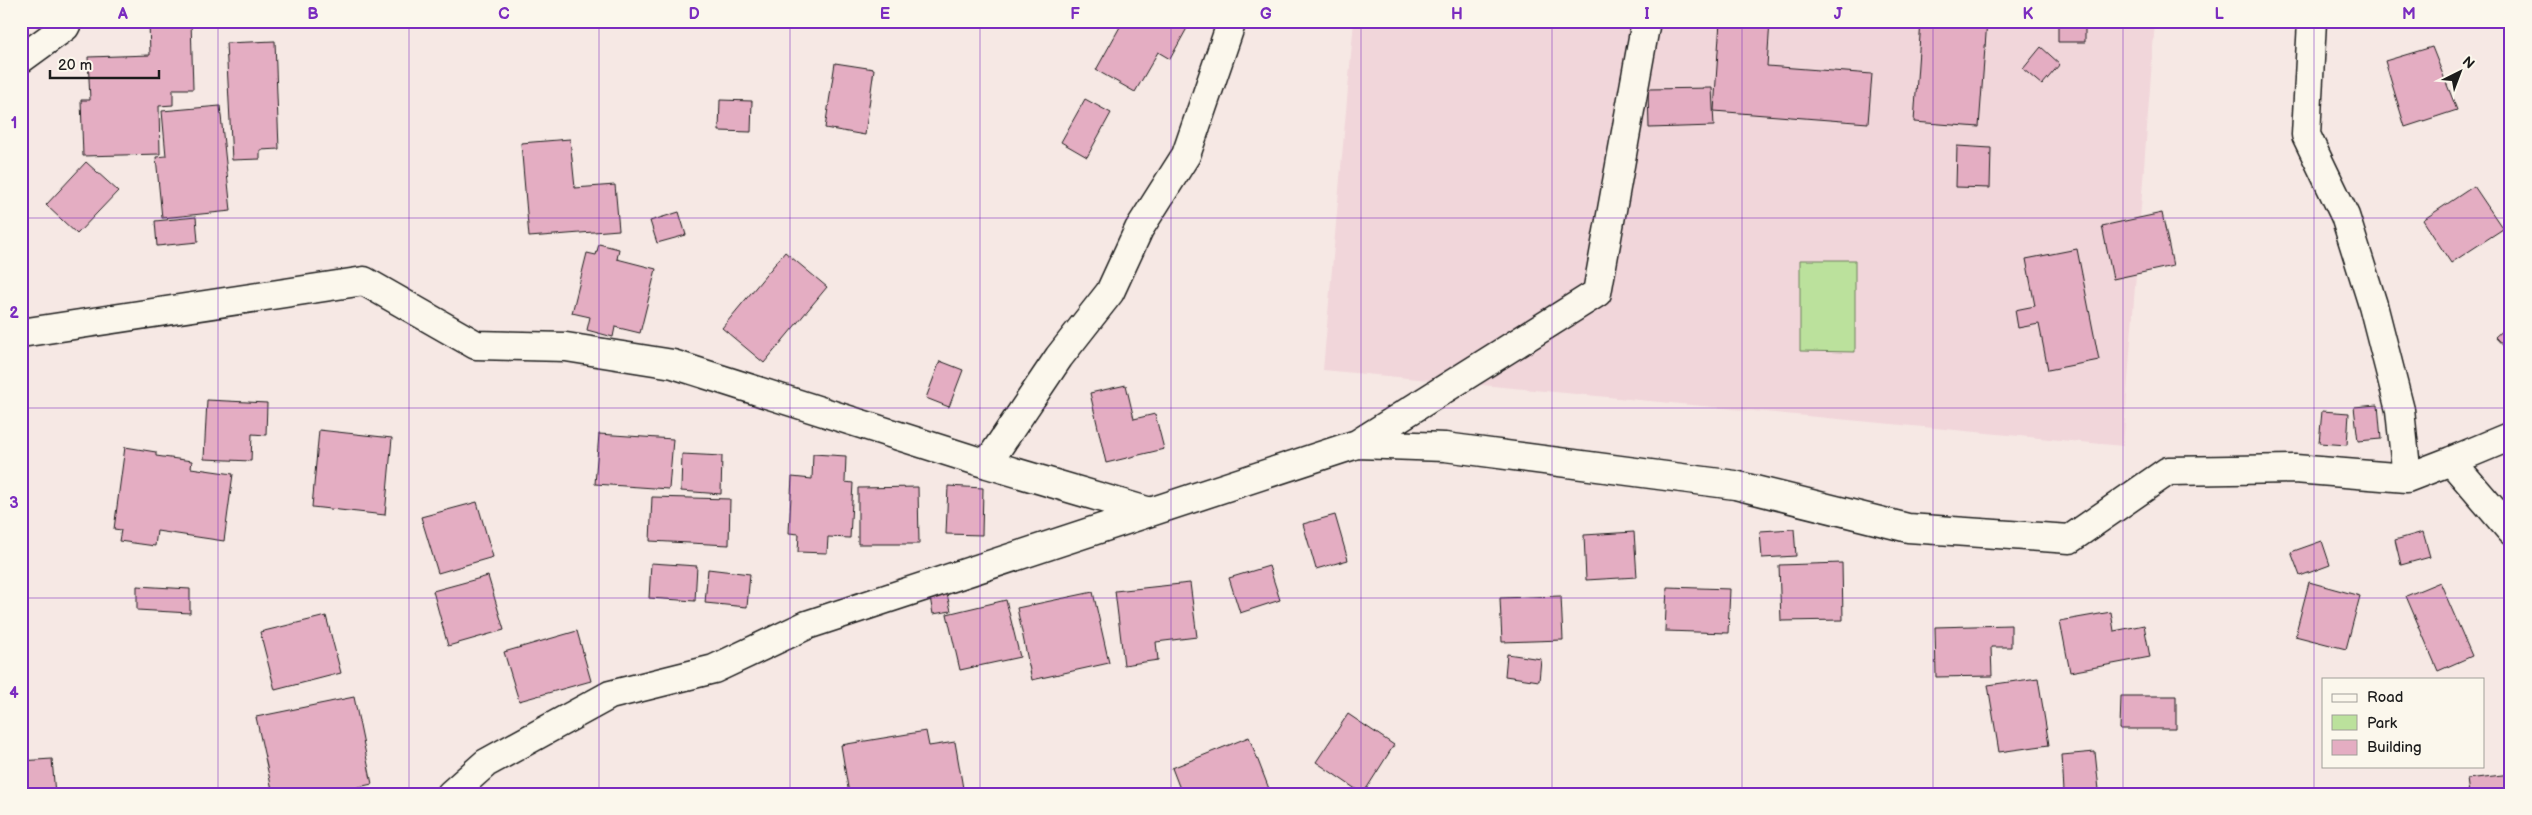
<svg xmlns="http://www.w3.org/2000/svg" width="2532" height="815" font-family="'Balsamiq Sans',sans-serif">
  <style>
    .built { fill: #f1d6da }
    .green { fill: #bbe19c; stroke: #6c7e5c }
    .building { fill: #e4adc2; stroke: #1c1c1c }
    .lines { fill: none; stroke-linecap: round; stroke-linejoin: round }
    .street-casing { stroke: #1c1c1c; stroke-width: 31 }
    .street { stroke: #fbf7ec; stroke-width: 28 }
    .grid { fill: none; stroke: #7b2cbf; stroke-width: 1; stroke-opacity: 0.55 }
    .neatline { fill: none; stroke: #7b2cbf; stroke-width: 2 }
    .grid-label { font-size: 16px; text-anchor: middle; font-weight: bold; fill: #7b2cbf }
  </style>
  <rect width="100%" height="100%" fill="#f6e8e4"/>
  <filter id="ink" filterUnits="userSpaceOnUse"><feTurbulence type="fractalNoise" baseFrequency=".02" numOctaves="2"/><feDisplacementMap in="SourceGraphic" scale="10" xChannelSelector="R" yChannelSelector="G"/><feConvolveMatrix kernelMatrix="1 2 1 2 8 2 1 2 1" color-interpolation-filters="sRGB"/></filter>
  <g filter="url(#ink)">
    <path class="built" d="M1354,21H2155L2123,446L1323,370Z"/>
    <path class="green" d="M1800,260H1855V352L1800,351Z"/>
    <path class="building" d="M149,21H191L193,89H173V105L159,106L160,154L83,156L81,100H90L88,57L150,55Z
      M1115,21H1191L1170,59L1158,52L1135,92L1096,70L1121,25Z
      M1720,21H1770L1767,66L1872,74L1868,123L1714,111Z
      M1921,21H1987L1979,127L1914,122Z
      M2058,21H2085V42H2058Z
      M275,41L279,149L260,150V159L232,160L226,43Z
      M2041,47L2060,64L2042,85L2023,69Z
      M2432,47L2457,110L2405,127L2385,61Z
      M835,63L874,69L865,135L825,128Z
      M1712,88L1714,126L1649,128L1648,89Z
      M1085,99L1111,113L1087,157L1061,142Z
      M720,100L752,101L751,132L719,131Z
      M220,106L231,211L162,218L156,157L166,156L162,111Z
      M570,139L575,188L615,185L619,230L529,237L521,143Z
      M1957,146L1991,148L1990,188L1956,187Z
      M86,162L118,191L77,234L46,205Z
      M2474,186L2503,229L2451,263L2423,220Z
      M679,212L686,235L657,243L650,221Z
      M2162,213L2173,266L2113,279L2102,226Z
      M196,217L198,242L157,246L155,221Z
      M599,244L619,249L617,259L656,269L640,333L615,327L613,337L587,330L590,317L572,313L587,253L596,255Z
      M2077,249L2099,360L2048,370L2039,324L2018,328L2015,310L2035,306L2026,259Z
      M785,252L827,287L764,363L722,328Z
      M2511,322V354L2495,337Z
      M940,361L963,370L949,407L926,398Z
      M1126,385L1134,419L1155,414L1164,449L1106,463L1090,393Z
      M207,400L267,403L266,435L252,434L251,461L204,459Z
      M2378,405L2381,439L2358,441L2354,407Z
      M2322,411L2349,413L2347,445L2319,443Z
      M319,430L392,438L385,515L312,507Z
      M599,434L673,439L669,489L595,484Z
      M125,447L156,452V456L192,461L191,468L233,474L224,541L157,531L155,546L119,541L121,530L114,529Z
      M682,454L722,456L721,494L681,491Z
      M813,454L846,456L845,482L853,483L850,538L828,537L827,553L798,552L799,534L789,533L792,477L812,479Z
      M948,486L983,488L982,535L946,534Z
      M918,487L919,544H858V488Z
      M652,497L730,499L729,545L650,541Z
      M477,502L493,557L438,573L421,517Z
      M1335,515L1348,560L1316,569L1303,524Z
      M1794,529L1796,556L1762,558L1760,531Z
      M1634,532L1637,577L1586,580L1584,535Z
      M2423,532L2430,557L2401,565L2395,540Z
      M2322,541L2330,565L2300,576L2291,552Z
      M651,563L697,566L695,601L649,598Z
      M1842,563L1843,620L1781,621L1779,565Z
      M1269,566L1280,600L1240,613L1229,578Z
      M708,569L750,574L747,607L705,603Z
      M488,576L504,630L448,646L433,591Z
      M2309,582L2360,596L2346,649L2295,636Z
      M2440,582L2472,656L2438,671L2406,596Z
      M1190,583L1197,637L1156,642L1158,660L1124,665L1115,591Z
      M137,586L190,589V613L137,610Z
      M1667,587L1730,589L1728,633L1665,631Z
      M1093,592L1109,663L1032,680L1017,608Z
      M947,594L951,611L933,614L930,597Z
      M1561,596L1563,640L1502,642L1500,598Z
      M1006,600L1020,657L960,670L947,614Z
      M2111,612L2114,631L2144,625L2150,657L2070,672L2060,621Z
      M326,616L341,673L275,690L260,632Z
      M2011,625V647H1991L1992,676L1936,677L1935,627Z
      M577,631L591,681L519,701L504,652Z
      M1507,654L1541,659L1539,681L1505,676Z
      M2038,678L2049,745L1999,752L1988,685Z
      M2121,696H2176V729H2120Z
      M354,697L372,784L327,794H273L256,717Z
      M1348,714L1394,745L1363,794L1316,762Z
      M926,731L929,746L955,742L964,794H849L841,745Z
      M1249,737L1271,794H1182L1172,768Z
      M2095,752L2099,790L2064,792L2062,755Z
      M52,759L55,794H21V761Z
      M2511,774V794H2469L2467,779Z"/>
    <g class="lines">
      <g class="street-casing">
        <path id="street" d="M2312,21L2306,135L2345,216L2373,305L2400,410L2407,478
          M21,59L65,27L68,21
          M21,333L364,281L476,345L566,347L673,364L987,464L1147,511
          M1357,444L1597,293L1646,21
          M2451,461L2511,436
          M987,464L1059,357L1110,292L1139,229L1186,155L1232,21
          M451,794L486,763L610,695L714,669L807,625L1357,444L1445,447L1735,485L1908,528L2070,539L2168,471L2295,469L2407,478L2451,461L2511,531"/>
      </g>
      <use href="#street" class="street"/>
    </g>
  </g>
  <path class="grid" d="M218,21V794M409,21V794M599,21V794M790,21V794M980,21V794M1171,21V794M1361,21V794M1552,21V794M1742,21V794M1933,21V794M2123,21V794M2314,21V794M21,218H2511M21,408H2511M21,598H2511"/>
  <rect width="2532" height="815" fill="none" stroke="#fbf7ec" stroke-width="55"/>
  <rect x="2322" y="678" width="162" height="90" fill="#fbf7ec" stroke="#a29f99"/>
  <rect x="2332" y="694" width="25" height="8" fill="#fbf7ec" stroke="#a29f99"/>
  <text x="2367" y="702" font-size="15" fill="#1c1c1c">Road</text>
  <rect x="2332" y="715" width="25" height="15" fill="#bbe19c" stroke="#a29f99"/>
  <text x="2367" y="728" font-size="15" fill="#1c1c1c">Park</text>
  <rect x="2332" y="740" width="25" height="15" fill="#e4adc2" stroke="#a29f99"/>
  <text x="2367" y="752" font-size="15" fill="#1c1c1c">Building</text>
  <g transform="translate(2460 72) rotate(42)" stroke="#fbf7ec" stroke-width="4" paint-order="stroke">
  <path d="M0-4L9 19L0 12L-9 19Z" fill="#1c1c1c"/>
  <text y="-8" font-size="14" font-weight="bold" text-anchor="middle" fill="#1c1c1c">N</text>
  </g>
  <path d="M50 70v8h109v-8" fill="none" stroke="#1c1c1c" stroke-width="2.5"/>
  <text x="58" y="70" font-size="15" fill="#1c1c1c" stroke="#fbf7ec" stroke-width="4" paint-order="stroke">20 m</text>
  <rect x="28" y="28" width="2476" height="760" class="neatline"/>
  <g class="grid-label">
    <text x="123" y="19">A</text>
    <text x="313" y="19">B</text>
    <text x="504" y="19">C</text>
    <text x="694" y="19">D</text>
    <text x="885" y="19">E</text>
    <text x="1075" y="19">F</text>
    <text x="1266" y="19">G</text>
    <text x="1457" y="19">H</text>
    <text x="1647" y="19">I</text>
    <text x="1838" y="19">J</text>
    <text x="2028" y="19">K</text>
    <text x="2219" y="19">L</text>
    <text x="2409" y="19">M</text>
    <text x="14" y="128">1</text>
    <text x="14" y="318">2</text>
    <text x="14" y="508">3</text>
    <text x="14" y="698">4</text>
  </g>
</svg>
